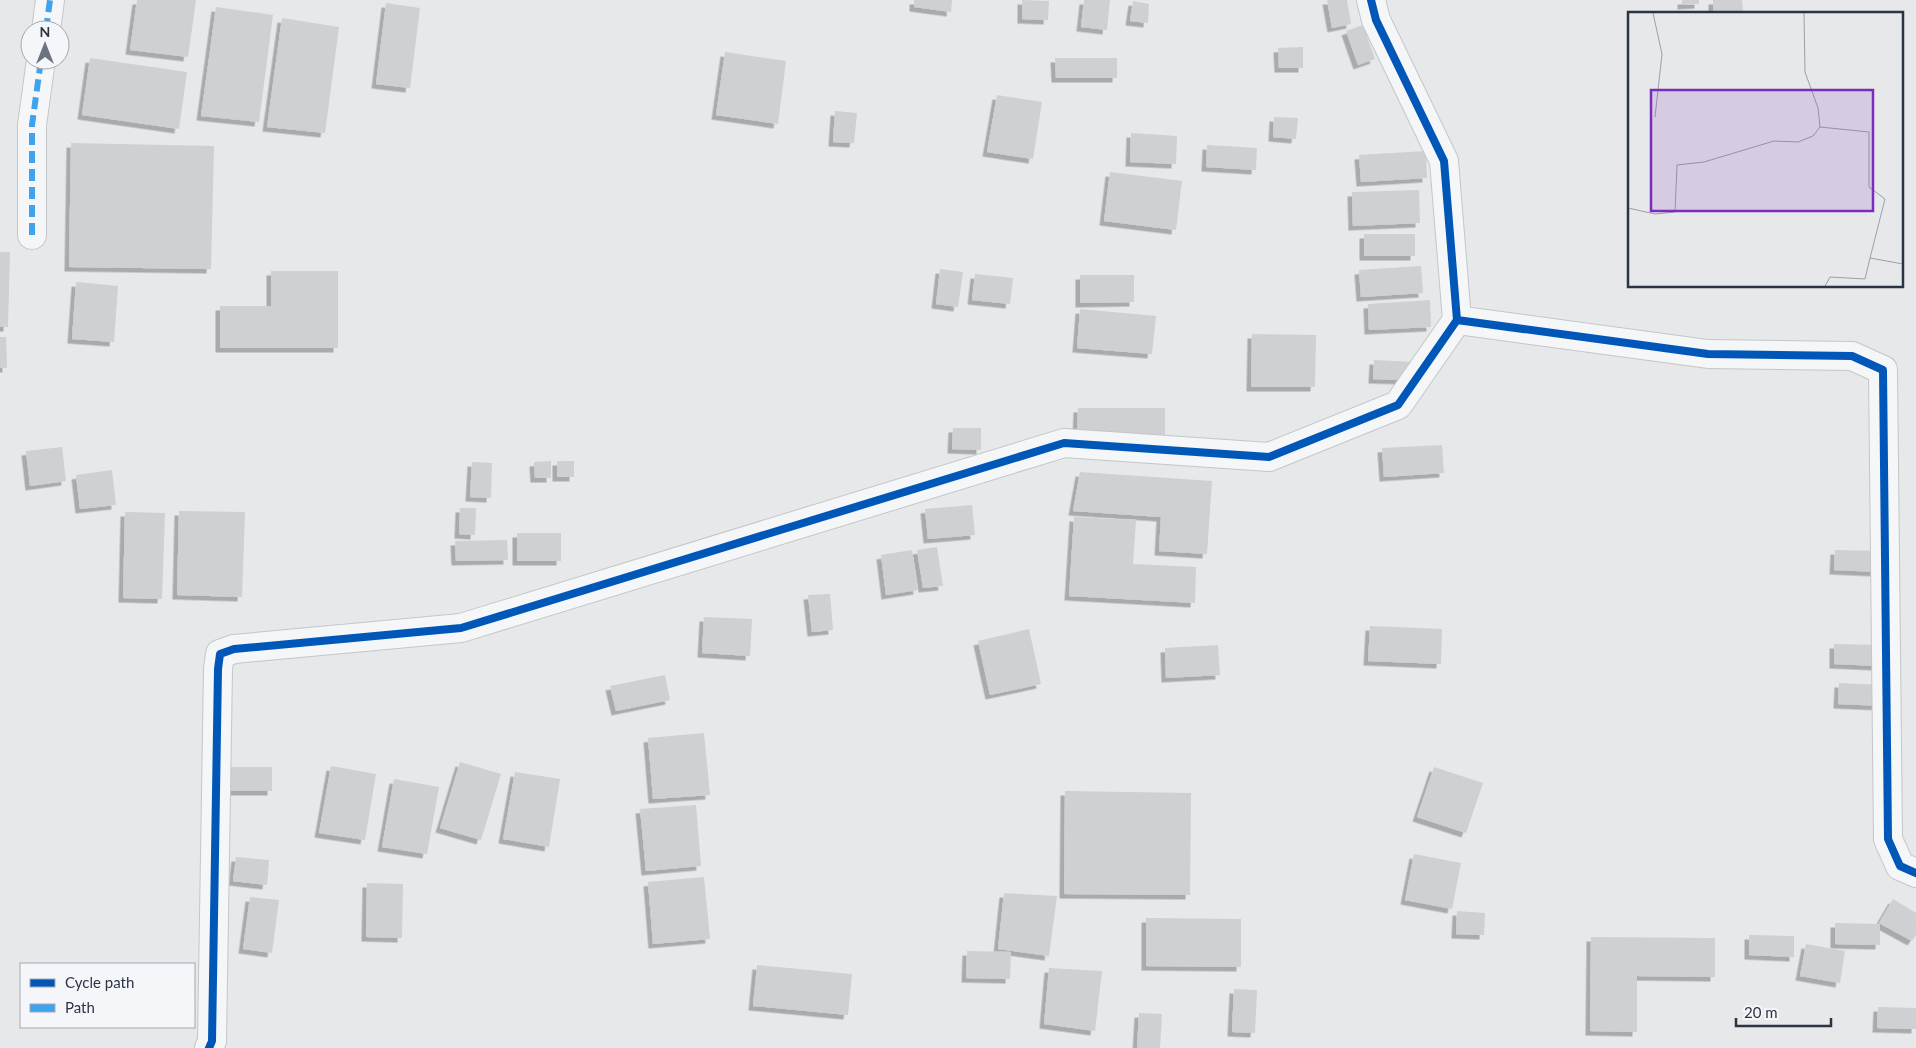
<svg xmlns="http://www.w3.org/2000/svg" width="1916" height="1048" font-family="Lato,sans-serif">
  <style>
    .building { fill: #ced0d3; filter: url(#shadow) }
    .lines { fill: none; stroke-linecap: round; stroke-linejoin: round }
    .minor-casing { stroke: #c4c6c8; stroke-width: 30 }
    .minor { stroke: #f5f6f7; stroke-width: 28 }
    .quiet { stroke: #3ea3ec; stroke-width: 6; stroke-dasharray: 12 6; stroke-linecap: butt }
    .cycleway-casing { stroke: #f4f6f9; stroke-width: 11 }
    .cycleway { stroke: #0057b8; stroke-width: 8 }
    .inset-road { fill: none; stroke: #9ba0a8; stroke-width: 1 }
    .view { fill: #7b2cbf; fill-opacity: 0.15; stroke: #7b2cbf; stroke-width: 2.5 }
    .inset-edge { fill: none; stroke: #2b3445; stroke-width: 2.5 }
  </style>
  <defs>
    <filter id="shadow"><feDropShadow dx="-4.5" dy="4.5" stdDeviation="0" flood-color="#0004"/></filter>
  </defs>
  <rect width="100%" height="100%" fill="#e6e8ea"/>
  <path class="building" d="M137,0H196L188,57L130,50Z
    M914,0H952L951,12L914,7Z
    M1022,0L1049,1L1048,20L1022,19Z
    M1084,0H1110L1107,30L1081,27Z
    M1327,0H1347L1351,24L1332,28Z
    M1682,0H1699V4L1682,5Z
    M1713,0H1742L1743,11H1713Z
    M1133,1L1149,4L1148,23L1130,21Z
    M386,3L420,8L410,88L376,84Z
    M216,7L273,15L259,122L201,116Z
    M282,18L339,27L325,133L267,127Z
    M1363,25L1375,59L1358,65L1346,31Z
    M1303,47V68H1279L1278,48Z
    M725,52L786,61L778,124L716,115Z
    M90,58L187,72L179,129L82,115Z
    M1055,58H1117V78H1056Z
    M997,95L1042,102L1033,159L987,152Z
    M835,111L857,113L854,143L833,142Z
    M1274,117L1298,118L1296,139L1273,137Z
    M1131,133L1177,136L1176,164L1130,162Z
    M71,143L214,146L211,269L69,267Z
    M1207,145L1257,148L1256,170L1206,167Z
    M1426,151L1427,178L1361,182L1359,155Z
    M1110,172L1182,181L1176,230L1104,221Z
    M1419,190L1420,223L1353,226L1352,192Z
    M1364,234H1415V256H1364Z
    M0,252H10L8,327H0Z
    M1421,266L1423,293L1361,297L1359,270Z
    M940,269L963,272L958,307L936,304Z
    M271,271H338V348H220V306H271Z
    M975,274L1013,278L1010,304L972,300Z
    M1080,275H1134V302L1080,303Z
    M76,282L118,286L114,342L72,339Z
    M1430,300L1431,327L1369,330L1368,304Z
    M1080,309L1156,316L1152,354L1077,348Z
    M1252,334L1316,335L1315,387H1251Z
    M0,337H6L7,368H0Z
    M1374,360L1414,362L1405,380L1373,379Z
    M1078,408H1165V435H1077Z
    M953,428H981V450L952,449Z
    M1442,445L1444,473L1384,477L1382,448Z
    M62,447L66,481L30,486L26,451Z
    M551,461V478H535L534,462Z
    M557,461H574V477H557Z
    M472,462L492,463L491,498L470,497Z
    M112,470L116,505L80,509L76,475Z
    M1080,472L1212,481L1207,554L1159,551L1161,517L1073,511Z
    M972,505L975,535L928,539L925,509Z
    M460,508H476L475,535L459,534Z
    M179,511L245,512L242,597L177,595Z
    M125,512L165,513L162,599L123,598Z
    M1074,517L1136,520L1133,564L1196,567L1195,603L1069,596Z
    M517,533H561V561H517Z
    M507,540L508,560L456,561L455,541Z
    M937,547L943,586L923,588L917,550Z
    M912,550L918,590L886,595L881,555Z
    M1835,550L1880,551L1879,572L1834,570Z
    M830,594L833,630L812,632L808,595Z
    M704,617L752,619L750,656L702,653Z
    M1370,626L1442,629L1441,664L1368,661Z
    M1029,629L1041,684L990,695L978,641Z
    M1834,644L1879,645V666L1834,664Z
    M1218,645L1220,675L1166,678L1165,648Z
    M665,675L670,700L616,711L610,686Z
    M1839,683L1884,685L1883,706L1838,704Z
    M704,733L710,795L653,799L648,738Z
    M460,762L501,774L481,840L440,828Z
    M331,766L376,774L365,840L319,833Z
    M231,767H272V791H231Z
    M1434,767L1483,783L1466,833L1417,817Z
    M515,772L560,779L549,847L503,839Z
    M394,779L439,787L427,854L382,847Z
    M1065,791L1191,793L1190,895L1064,894Z
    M696,805L701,866L646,871L640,809Z
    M1414,854L1461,863L1452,909L1405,900Z
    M236,857L269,860L267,885L233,881Z
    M704,877L710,939L653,944L648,882Z
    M367,883L403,884L402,938L366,937Z
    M1004,893L1057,896L1049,956L998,949Z
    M250,897L279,900L272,953L243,949Z
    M1893,899L1916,913V935L1912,941L1879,923Z
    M1457,911L1485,913L1484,935L1456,934Z
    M1146,918L1241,919V967L1146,966Z
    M1835,923L1880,924V945L1835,944Z
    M1749,935L1794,936V957L1749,955Z
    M1591,937L1715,938V977L1637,976V1032L1590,1031Z
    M1806,944L1845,951L1840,983L1800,976Z
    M967,951L1011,952L1010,979L966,978Z
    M757,965L852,974L848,1015L753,1006Z
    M1049,968L1102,971L1095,1031L1044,1024Z
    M1234,989L1257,990L1255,1033L1232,1032Z
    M1878,1007L1916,1008V1029L1877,1028Z
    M1139,1013L1162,1014L1160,1048H1137Z"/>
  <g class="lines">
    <g class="minor-casing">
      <path id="minor" d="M46,30L50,0
        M32,235V125L41,60
        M1457,320L1708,354L1852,356L1883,370L1888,839L1900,866L1916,873
        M209,1048L212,1041L218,669L220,654L234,649L461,628L1064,443L1269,457L1398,405L1457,320L1444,161L1376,20L1371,0"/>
    </g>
    <use href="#minor" class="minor"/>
    <path class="quiet" d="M46,30L50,0
      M32,235V125L41,60"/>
    <g class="cycleway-casing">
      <path id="cycleway" d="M1457,320L1708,354L1852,356L1883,370L1888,839L1900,866L1916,873
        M209,1048L212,1041L218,669L220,654L234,649L461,628L1064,443L1269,457L1398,405L1457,320L1444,161L1376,20L1371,0"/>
    </g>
    <use href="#cycleway" class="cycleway"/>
  </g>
  <g transform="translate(1628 12)">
    <rect width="275" height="275" fill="#e6e8ea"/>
    <path class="inset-road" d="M25,1L34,42L27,105M192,115L241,120V175L257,187L242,246M0,196L27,202L47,200L49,153L76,150L146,129L170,130L185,124L192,115L190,96L177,60L176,1M197,274L202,265L237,267L242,246L275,252"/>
    <path class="view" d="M23,78H245V199H23Z"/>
    <rect width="275" height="275" class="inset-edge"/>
  </g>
  <rect x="20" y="963" width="175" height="65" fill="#f4f6f9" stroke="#a4a8b1"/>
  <rect x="30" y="979" width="25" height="8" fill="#0057b8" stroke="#a4a8b1"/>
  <text x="65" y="988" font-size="15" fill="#2b3445">Cycle path</text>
  <rect x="30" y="1004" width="25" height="8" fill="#3ea3ec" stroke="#a4a8b1"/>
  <text x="65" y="1013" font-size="15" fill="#2b3445">Path</text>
  <g transform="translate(45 45)"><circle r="24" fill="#f4f6f9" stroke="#a4a8b1"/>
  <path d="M0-4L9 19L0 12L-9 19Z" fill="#6c737f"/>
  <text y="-8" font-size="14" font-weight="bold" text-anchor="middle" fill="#2b3445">N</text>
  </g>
  <path d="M1736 1018v8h95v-8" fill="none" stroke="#2b3445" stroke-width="2.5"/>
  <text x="1744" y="1018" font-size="15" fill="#2b3445" stroke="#f4f6f9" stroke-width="4" paint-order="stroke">20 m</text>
</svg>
